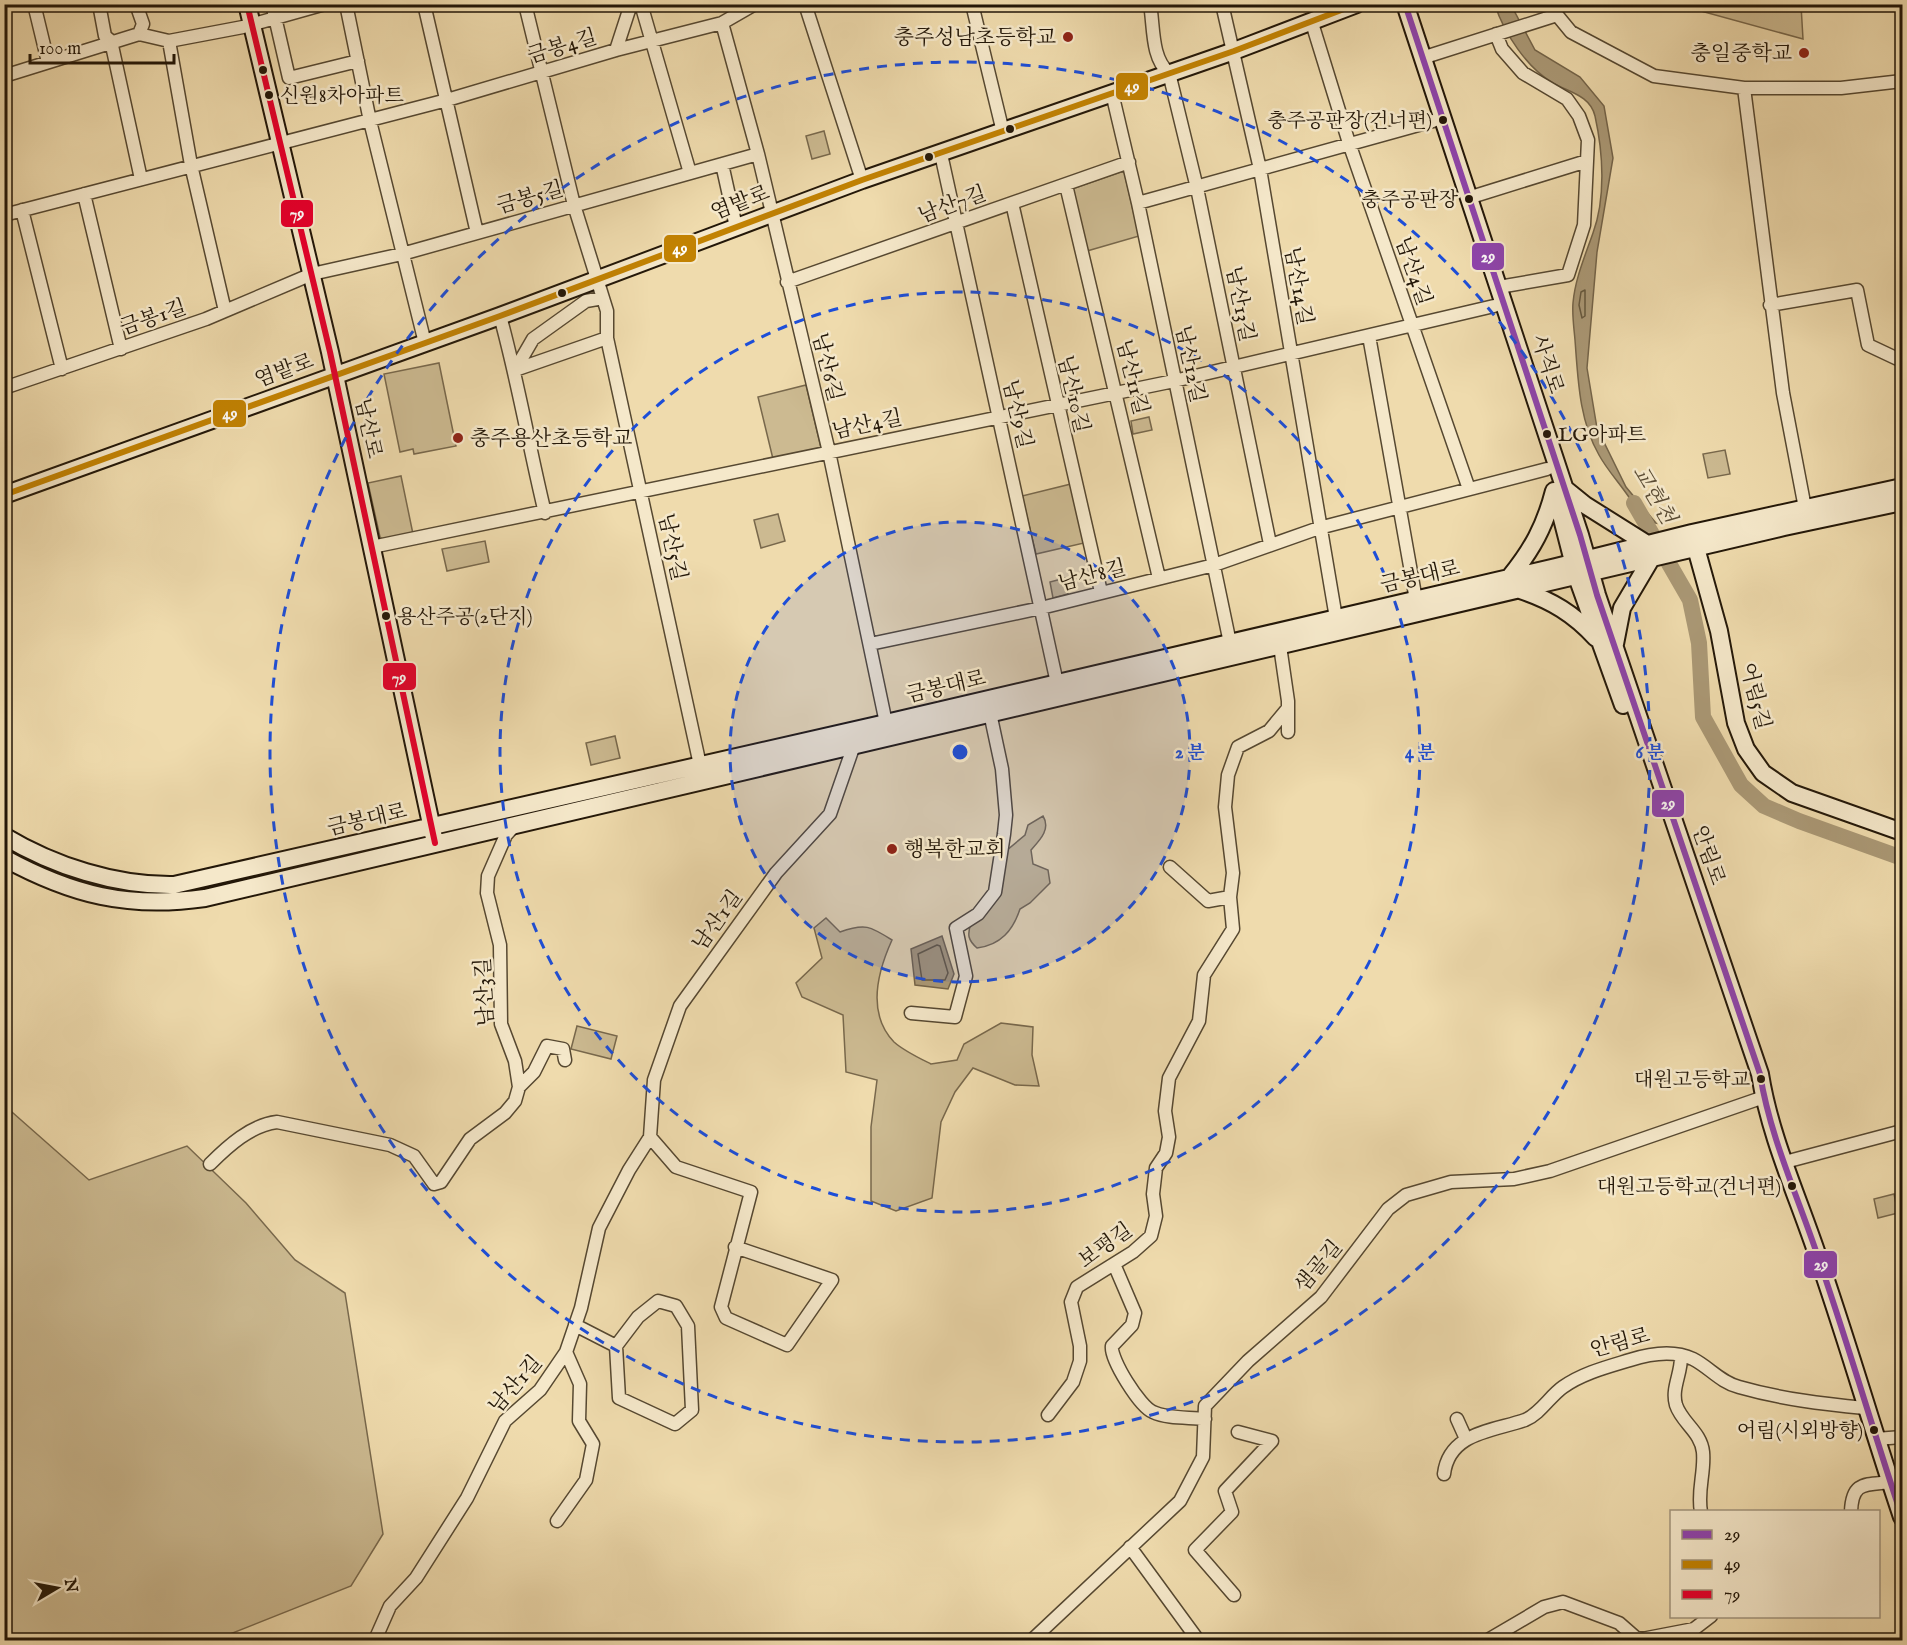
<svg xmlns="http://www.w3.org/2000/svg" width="1907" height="1645" font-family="'IM FELL English','Noto Serif KR',serif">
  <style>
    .green { fill: #ccba91; stroke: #78684c; stroke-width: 1.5 }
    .water { fill: #aa9875; stroke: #746449; stroke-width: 1.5 }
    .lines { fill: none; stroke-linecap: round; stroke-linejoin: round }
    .shore { stroke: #66583e; stroke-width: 1.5 }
    .river { stroke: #aa9875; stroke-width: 16 }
    .street-casing { stroke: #564831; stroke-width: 15 }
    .secondary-casing { stroke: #231708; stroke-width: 20 }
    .street { stroke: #f5e8ca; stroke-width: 12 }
    .secondary { stroke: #f5e8ca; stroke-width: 16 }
    .bus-1-casing { stroke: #f5e8ca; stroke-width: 10 }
    .bus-2-casing { stroke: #f5e8ca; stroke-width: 10 }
    .bus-3-casing { stroke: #f5e8ca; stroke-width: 10 }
    .bus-1 { stroke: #8e44ad; stroke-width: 6 }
    .bus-2 { stroke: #c28202; stroke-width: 6 }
    .bus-3 { stroke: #e4002b; stroke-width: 6 }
    .ring { fill: none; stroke: #1d4ed8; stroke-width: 3; stroke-dasharray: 10 8 }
    .poi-dot { fill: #8f2418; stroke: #f5e8ca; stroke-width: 2 }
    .bus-dot { fill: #231708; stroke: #f5e8ca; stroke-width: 2 }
    .labels { text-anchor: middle; stroke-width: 5; stroke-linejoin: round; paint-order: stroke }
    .bus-label { font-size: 20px; fill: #231708; stroke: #f5e8ca; text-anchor: end }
    .poi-label { font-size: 21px; fill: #231708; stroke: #f5e8ca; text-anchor: end }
    .street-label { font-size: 21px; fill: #231708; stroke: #f5e8ca }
    .water-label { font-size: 22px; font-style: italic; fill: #594b34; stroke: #f5e8ca }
    .centre { fill: #1d4ed8; stroke: #f5e8ca; stroke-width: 3 }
    .ring-label { font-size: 18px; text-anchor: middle; font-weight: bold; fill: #1d4ed8; stroke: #f5e8ca; stroke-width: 5; stroke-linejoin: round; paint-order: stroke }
    .line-badge { stroke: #f5e8ca; stroke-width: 2 }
    .badge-label { font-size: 16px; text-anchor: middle; font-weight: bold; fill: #fff }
  </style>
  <rect width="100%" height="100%" fill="#efdbad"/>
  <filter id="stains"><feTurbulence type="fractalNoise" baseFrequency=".00333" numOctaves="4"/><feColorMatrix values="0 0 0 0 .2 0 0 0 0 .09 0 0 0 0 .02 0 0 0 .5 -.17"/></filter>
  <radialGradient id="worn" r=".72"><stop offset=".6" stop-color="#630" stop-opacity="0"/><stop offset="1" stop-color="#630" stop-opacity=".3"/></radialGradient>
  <path class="green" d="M1679,5H1801L1803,39Z
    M1897,5H1902V38H1899Z
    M824,131L830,154L812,159L806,136Z
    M1124,171L1139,236L1087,251L1072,189Z
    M439,363L456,446L414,454L413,449L400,452L384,374Z
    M806,385L821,448L773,459L758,397Z
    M1149,417L1152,430L1133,434L1131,421Z
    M1725,450L1730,474L1708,478L1703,454Z
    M401,476L413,534L384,540L380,537L368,483Z
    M1071,484L1084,543L1036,554L1022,496Z
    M778,514L785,541L761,548L754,520Z
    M485,541L489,562L447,571L442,549Z
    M1065,578L1068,594L1053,598L1050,582Z
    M615,736L620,758L591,765L586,743Z
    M1043,816C1051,829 1040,840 1031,850L1033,864L1048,870L1050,883L1030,903L1020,909C1013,930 1001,945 977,948C968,940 967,935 971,923L983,915L1006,851L1025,835L1028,825Z
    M826,918L840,932C865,923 870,926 892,940C877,973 867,1014 894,1042C904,1051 919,1058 931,1064L957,1060L964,1044L1001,1023L1033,1027L1032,1055L1039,1086L1015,1085L973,1068L955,1092L941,1122L932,1198L896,1211L871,1201V1127L877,1080L846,1072L843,1015L802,997L796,983L822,958L814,928Z
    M577,1026L617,1036L611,1059L571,1049Z
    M4,1105L89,1180L187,1146L246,1203L295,1260L345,1293L383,1534L351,1586L220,1638L5,1640Z
    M1894,1194L1898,1213L1878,1218L1874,1199Z"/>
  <path class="water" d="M1495,5H1511L1535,50L1580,77L1604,106L1613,158L1597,252L1587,368L1597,428L1626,487L1656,523L1641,520C1632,495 1611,477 1599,455C1579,420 1578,379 1575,340C1574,328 1572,315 1573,303C1575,279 1585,256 1593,233C1606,198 1603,152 1595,116C1590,95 1568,92 1553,83C1527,68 1504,33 1495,5Z
    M942,936L954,974L948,989L915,985L911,949Z"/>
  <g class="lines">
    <path class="shore" d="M1585,290V316L1582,318L1579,305L1581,292Z
      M937,945L940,946L948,973L945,980H922L918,954Z"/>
    <path class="river" d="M1634,503L1690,600L1699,643L1703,717L1741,785L1764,806L1799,821L1902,858"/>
    <g class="street-casing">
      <path id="street" d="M34,4L48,62
        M99,4L105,36L111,41L141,179
        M136,4L143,24L139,34
        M272,4L289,78L358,61
        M346,4L370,121L425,343
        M424,4L477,233
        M525,4L574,205L607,311V338L700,765
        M641,4L690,173
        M805,4L862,180
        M972,4L1003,132
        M1150,4C1154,27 1151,58 1169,73L1197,188L1270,544
        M1222,4L1260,169L1336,618
        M1555,4L1557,15L1571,32L1654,76L1744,88H1841L1902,81
        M722,23L758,154L829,452L886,723
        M1312,23L1349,143L1469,489
        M1496,34L1502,49L1523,73L1567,99L1579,116L1588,140L1584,225L1568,275L1499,287
        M169,41L191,165L225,311
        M616,50L631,4
        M1422,58L1557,15
        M4,76L139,34L169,41L243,27L325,4
        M1744,88L1783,393L1805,508
        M1112,93L1138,203L1230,643
        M941,154L1057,683
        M722,164L736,227
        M1066,185L1159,578
        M84,194L121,349
        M1468,198L1587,161
        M1012,203L1101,592
        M1138,203L1433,121
        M22,210L62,369
        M4,215L447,100L616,50L722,23L755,4
        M787,282L1129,162
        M1770,305L1857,290L1868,345L1902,361
        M500,316C518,381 529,447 545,513
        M1369,336L1416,600
        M515,370L533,339L586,301L603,298
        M515,370L607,338
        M4,388L206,319L312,274L402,254L758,154
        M372,547L1174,381L1494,306
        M870,644L1041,608L1214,565L1319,528L1547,469
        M1280,646L1288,701V732
        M515,825L506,835L488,876L487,893L500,945L501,1024L515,1061L519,1087L534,1072L547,1046L563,1049L565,1060
        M1170,867L1208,901L1230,897
        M911,1013L955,1017L966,976L956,928L978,914L995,892L1004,834L1006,815L1002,769L990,713
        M650,1137L676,1167L751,1192L721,1307L726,1318L787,1345L832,1280L735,1247
        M1785,1162L1902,1131
        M210,1164C228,1146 251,1125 277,1122L390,1145L414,1156L434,1184L441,1182L470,1139L505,1113L515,1101L519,1087
        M1114,1264L1135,1313L1132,1325L1112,1346C1110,1359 1140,1407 1153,1412C1168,1419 1189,1417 1205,1419
        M575,1325L616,1346L638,1317L658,1301L676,1306L688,1326L692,1410L675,1424L619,1398L616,1346
        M1681,1355C1682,1373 1671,1388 1676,1405C1682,1423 1701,1432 1703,1452C1705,1473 1697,1490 1701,1512
        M1048,1415L1073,1382L1080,1361V1346L1071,1302L1077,1287L1133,1252L1151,1236L1156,1216L1153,1194L1156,1168L1166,1153L1169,1137L1165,1111L1169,1078L1199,1021L1204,975L1233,929L1230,897L1233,873L1225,807L1228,775L1238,747L1269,731L1288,708
        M1457,1419L1466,1439
        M1876,1439L1902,1437
        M1444,1474C1449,1432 1494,1431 1525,1420C1540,1414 1550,1396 1563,1387C1583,1373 1607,1367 1630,1360C1649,1354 1674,1350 1693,1359C1709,1367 1720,1382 1739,1387C1781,1399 1823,1404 1865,1408
        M1851,1512C1852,1481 1865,1485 1891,1482
        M557,1521L586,1480L593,1444L579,1421L580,1384L566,1352
        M1130,1547L1198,1640
        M1234,1595L1195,1550L1232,1512L1225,1491L1272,1441L1238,1432
        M375,1640L390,1606L416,1578L467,1498L505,1421L540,1390L566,1352L581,1308L599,1228L629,1170L650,1137L654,1080L680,1006L776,873L830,814L854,745
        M1032,1640L1180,1501L1203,1457L1205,1406L1248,1361L1321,1297L1388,1209L1406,1195L1451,1182L1514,1179L1550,1171L1764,1097
        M1488,1640L1544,1607L1563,1602L1619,1623L1635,1637L1642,1639L1694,1629L1711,1616"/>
    </g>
    <g class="secondary-casing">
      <path id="secondary" d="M247,4L330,352L434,838
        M1405,4L1580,535L1597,595L1760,1074C1770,1137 1798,1197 1818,1257C1848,1343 1873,1431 1902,1517
        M1564,488L1585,505L1647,544
        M4,495L500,316L862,180L1234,51L1357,4
        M1556,495L1577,577L1623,705
        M1696,548L1719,631L1736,723L1746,749L1763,773L1792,793L1902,832
        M1509,578C1532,550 1545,526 1554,491
        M1520,590C1551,600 1574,614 1596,638
        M1615,644L1622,608L1651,559
        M4,836C54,866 116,886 174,885L886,723L1556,567L1692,533L1902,487
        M4,858C72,895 128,909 205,898L1784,527L1902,502"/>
    </g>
    <use href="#street" class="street"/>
    <use href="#secondary" class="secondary"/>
    <g class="bus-1-casing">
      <path id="bus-1" d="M1405,4L1580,535L1597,595L1760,1074C1770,1137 1798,1197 1818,1257C1848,1343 1873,1431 1902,1517"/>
    </g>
    <g class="bus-2-casing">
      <path id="bus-2" d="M4,495L500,316L862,180L1234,51L1357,4"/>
    </g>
    <g class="bus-3-casing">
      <path id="bus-3" d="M247,4L330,352L435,843"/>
    </g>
    <use href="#bus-1" class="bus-1"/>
    <use href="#bus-2" class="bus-2"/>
    <use href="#bus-3" class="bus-3"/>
  </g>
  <circle cx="960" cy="752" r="230" fill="#1d4ed8" fill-opacity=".12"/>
  <g class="ring">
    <circle cx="960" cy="752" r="230"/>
    <circle cx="960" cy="752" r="460"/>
    <circle cx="960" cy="752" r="690"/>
  </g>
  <g class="poi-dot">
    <circle cx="1068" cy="37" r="6"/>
    <circle cx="1804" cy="53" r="6"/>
    <circle cx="458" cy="438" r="6"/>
    <circle cx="892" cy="849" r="6"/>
  </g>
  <g class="bus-dot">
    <circle cx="263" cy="70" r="5"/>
    <circle cx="269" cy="95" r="5"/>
    <circle cx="1443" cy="120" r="5"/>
    <circle cx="1010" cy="129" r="5"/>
    <circle cx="929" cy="157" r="5"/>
    <circle cx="1469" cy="199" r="5"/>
    <circle cx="562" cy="293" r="5"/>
    <circle cx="1547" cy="434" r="5"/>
    <circle cx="386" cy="616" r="5"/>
    <circle cx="1761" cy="1079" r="5"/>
    <circle cx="1792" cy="1186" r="5"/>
    <circle cx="1874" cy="1430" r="5"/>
  </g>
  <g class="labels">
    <g class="bus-label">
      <text x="280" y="102" text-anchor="start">신원8차아파트</text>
      <text x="1432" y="127">충주공판장(건너편)</text>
      <text x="1458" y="206">충주공판장</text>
      <text x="1558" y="441" text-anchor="start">LG아파트</text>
      <text x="397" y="623" text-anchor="start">용산주공(2단지)</text>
      <text x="1750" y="1086">대원고등학교</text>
      <text x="1781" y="1193">대원고등학교(건너편)</text>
      <text x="1863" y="1437">어림(시외방향)</text>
    </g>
    <g class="poi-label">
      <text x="1056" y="44">충주성남초등학교</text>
      <text x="1792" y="60">충일중학교</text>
      <text x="470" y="445" text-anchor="start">충주용산초등학교</text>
      <text x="904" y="856" text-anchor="start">행복한교회</text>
    </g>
    <g class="street-label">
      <text transform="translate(562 46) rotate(-17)" y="7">금봉4길</text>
      <text transform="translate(530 197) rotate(-16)" y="7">금봉5길</text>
      <text transform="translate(740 202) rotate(-21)" y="7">염밭로</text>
      <text transform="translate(952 204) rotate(-20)" y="7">남산7길</text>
      <text transform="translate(1414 271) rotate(71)" y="7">남산4길</text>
      <text transform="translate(1299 286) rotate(80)" y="7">남산14길</text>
      <text transform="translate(1241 304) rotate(79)" y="7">남산13길</text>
      <text transform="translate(153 317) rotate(-19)" y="7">금봉1길</text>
      <text transform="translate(1191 364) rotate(78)" y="7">남산12길</text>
      <text transform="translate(1548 364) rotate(72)" y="7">사직로</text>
      <text transform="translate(828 367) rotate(76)" y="7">남산6길</text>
      <text transform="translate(284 370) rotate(-20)" y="7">염밭로</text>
      <text transform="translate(1133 377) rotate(76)" y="7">남산11길</text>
      <text transform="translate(1074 394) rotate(77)" y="7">남산10길</text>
      <text transform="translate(1018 414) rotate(77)" y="7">남산9길</text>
      <text transform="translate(867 424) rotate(-12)" y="7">남산4길</text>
      <text transform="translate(369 428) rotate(78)" y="7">남산로</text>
      <text transform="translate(673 547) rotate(78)" y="7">남산5길</text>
      <text transform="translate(1092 575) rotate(-14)" y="7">남산8길</text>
      <text transform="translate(1420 576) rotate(-13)" y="7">금봉대로</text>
      <text transform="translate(946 686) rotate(-13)" y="7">금봉대로</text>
      <text transform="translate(1756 696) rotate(76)" y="7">어림5길</text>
      <text transform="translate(367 819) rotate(-13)" y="7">금봉대로</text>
      <text transform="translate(1709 855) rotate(71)" y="7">안림로</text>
      <text transform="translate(717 920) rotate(-54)" y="7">남산1길</text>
      <text transform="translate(484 992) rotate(-93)" y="7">남산3길</text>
      <text transform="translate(1105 1245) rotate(-36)" y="7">보평길</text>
      <text transform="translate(1318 1266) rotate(-50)" y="7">샘골길</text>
      <text transform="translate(1620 1342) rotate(-15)" y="7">안림로</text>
      <text transform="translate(515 1384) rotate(-49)" y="7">남산1길</text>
    </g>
    <g class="water-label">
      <text transform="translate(1655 494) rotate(60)" y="8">교현천</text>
    </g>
  </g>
  <circle cx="960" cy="752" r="9" class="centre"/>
  <g class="ring-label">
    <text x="1190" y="758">2 분</text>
    <text x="1420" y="758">4 분</text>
    <text x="1650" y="758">6 분</text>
  </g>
  <g class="line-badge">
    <rect x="1115" y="72" width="34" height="29" rx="6" fill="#c28202"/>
    <rect x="280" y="199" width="34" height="29" rx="6" fill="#e4002b"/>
    <rect x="663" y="234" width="34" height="29" rx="6" fill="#c28202"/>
    <rect x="1471" y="242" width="34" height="29" rx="6" fill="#8e44ad"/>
    <rect x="212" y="399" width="35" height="29" rx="6" fill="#c28202"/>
    <rect x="382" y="662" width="35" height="29" rx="6" fill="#e4002b"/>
    <rect x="1651" y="789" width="34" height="29" rx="6" fill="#8e44ad"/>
    <rect x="1803" y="1250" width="35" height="29" rx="6" fill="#8e44ad"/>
  </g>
  <g class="badge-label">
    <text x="1132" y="92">49</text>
    <text x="297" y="219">79</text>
    <text x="680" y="254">49</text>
    <text x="1488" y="262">29</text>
    <text x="230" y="419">49</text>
    <text x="399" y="683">79</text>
    <text x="1668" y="809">29</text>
    <text x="1821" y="1270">29</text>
  </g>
  <rect width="1907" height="1645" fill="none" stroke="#efdbad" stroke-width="24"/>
  <rect x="6" y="6" width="1895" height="1633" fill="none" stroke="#231708" stroke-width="3"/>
  <rect x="12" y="12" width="1883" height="1621" fill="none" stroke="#231708" stroke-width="1.5"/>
  <rect x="1670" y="1510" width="210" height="108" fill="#f5e8ca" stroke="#a1947c" stroke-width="1.5"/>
  <rect x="1682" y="1530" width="30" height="9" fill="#8e44ad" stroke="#a1947c" stroke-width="1.5"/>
  <text x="1724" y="1540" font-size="18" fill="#231708">29</text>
  <rect x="1682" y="1560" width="30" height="9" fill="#c28202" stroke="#a1947c" stroke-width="1.5"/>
  <text x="1724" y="1570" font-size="18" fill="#231708">49</text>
  <rect x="1682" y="1590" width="30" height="9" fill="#e4002b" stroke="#a1947c" stroke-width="1.5"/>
  <text x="1724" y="1600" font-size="18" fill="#231708">79</text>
  <g transform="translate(57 1588) rotate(80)" stroke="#f5e8ca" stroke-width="4.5" paint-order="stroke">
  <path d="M0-4.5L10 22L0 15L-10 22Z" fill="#231708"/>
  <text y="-9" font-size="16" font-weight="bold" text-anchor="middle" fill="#231708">N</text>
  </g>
  <path d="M30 54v9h144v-9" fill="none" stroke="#231708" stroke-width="3"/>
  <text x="39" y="54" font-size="18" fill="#231708" stroke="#f5e8ca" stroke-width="4.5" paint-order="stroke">100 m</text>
  <rect width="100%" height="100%" filter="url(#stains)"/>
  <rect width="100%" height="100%" fill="url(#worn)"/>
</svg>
